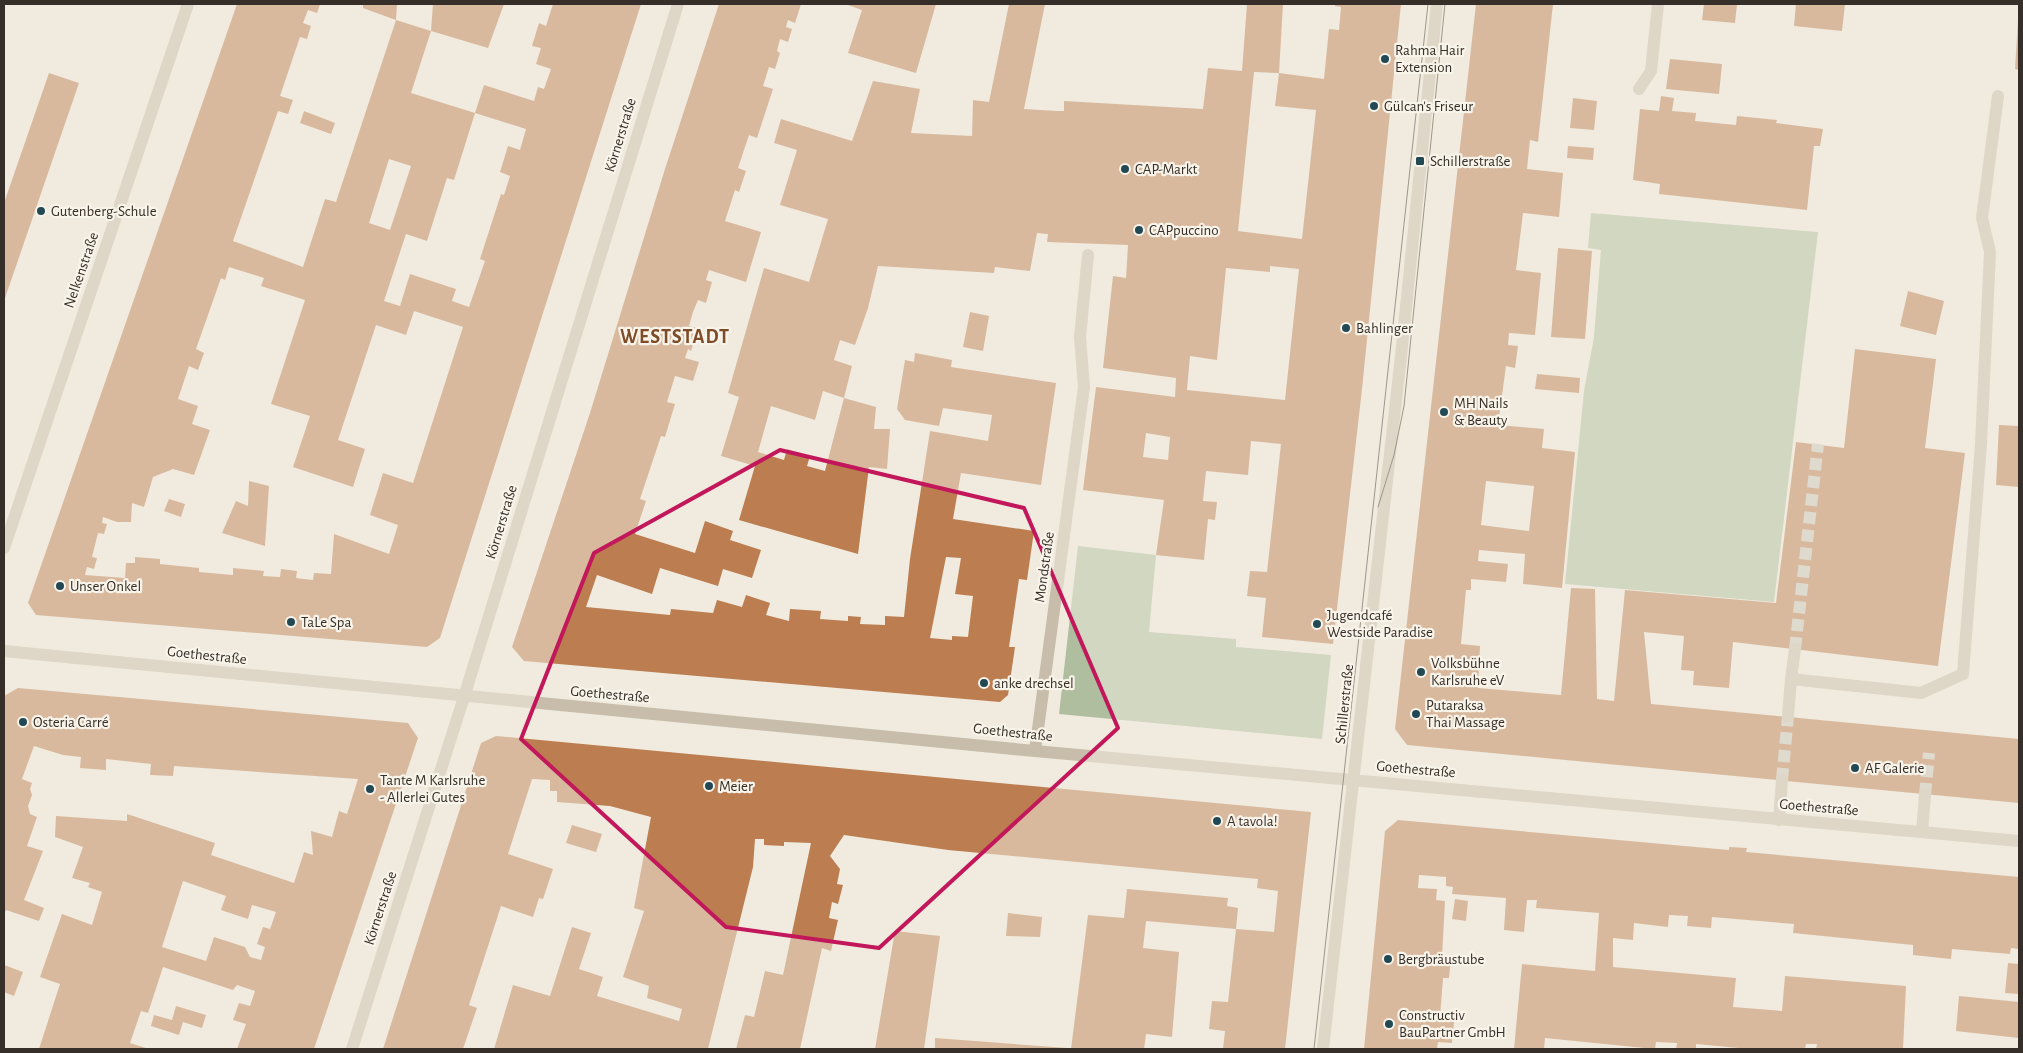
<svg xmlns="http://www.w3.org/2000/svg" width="2023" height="1053" font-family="'Alegreya Sans',sans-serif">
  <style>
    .green { fill: #aebe9f }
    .building { fill: #bc7d50; fill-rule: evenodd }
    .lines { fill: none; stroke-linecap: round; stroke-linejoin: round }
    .minor-tunnel { stroke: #cbc5ba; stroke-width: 12; stroke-dasharray: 12 6; stroke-linecap: butt }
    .minor { stroke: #c7bdaa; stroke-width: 12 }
    .tram { stroke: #362f29; stroke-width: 1 }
    .marked { fill: none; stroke: #c2185b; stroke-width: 4; stroke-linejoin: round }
    .poi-dot { fill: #224854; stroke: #f8f4ea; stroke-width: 2 }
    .labels { text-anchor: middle; stroke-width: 4.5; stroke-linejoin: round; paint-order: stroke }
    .poi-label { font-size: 15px; fill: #362f29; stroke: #f8f4ea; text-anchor: start }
    .street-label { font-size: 15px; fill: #362f29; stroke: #f8f4ea }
    .district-label { font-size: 20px; font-weight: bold; letter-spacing: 1px; fill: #7e4c29; stroke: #f8f4ea }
  </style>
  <rect width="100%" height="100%" fill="#f0ebde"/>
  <path class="green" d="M1591,213L1818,232L1774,602L1565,584L1584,391L1594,337L1601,250L1588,248Z
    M1078,546L1156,555L1149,632L1236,639V647L1331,655L1322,739L1059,714Z"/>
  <path class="building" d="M237,4H320L317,13L308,10L303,23L311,26L307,39L300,37L280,96L293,100L288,114L278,111L233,241L303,267L325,199L336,202L396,20L363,8V4H397L396,20L431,31L433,4H504L488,48L431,31L411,93L475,113L484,85L534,101L538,87L544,89L551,69L536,64L541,48L532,46L539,23L546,26L553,4H641L440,638L427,647L36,615L28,603ZM475,113L526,129L520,150L508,146L500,172L510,176L504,195L501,194L480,259L485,261L469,307L452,301L456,289L410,274L400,306L384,301L406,234L427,241L447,178L454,180ZM389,159L411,166L390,230L369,223ZM229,267L264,278L261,286L305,300L271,404L310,416L293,467L353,487L365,449L338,440L376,325L406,335L414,311L463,327L413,483L383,473L370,515L398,525L389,554L334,534L331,574L314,573L313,580L296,578L297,571L281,569L280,577L263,576L264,571L233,568V575L199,572V568L160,564V559L135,557V563H126L125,578L85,575L87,567L94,569L97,558L92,557L98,533L104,534L107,524L102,523L103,517L117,522H131L132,503L144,507L153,477L173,469L194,475L210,430L192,424L198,406L178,399L189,366L198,370L204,353L196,349L221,278L225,280Z
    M719,4H801L795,23L788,20L786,27L792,29L788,42L780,39L777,51L780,53L775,69L769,67L763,86L773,89L757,138L749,135L738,168L746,171L739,192L735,190L725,221L761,232L746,282L709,270L706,280L712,282L706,303L698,300L693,312L689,326L698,328L691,351L688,349L685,358L699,362L693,381L675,376L667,402L675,404L665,437L661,436L640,499L646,501L635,534L695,553L705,521L733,531L730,540L761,550L752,578L723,569L718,586L660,568L652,594L597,575L586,607L670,615L671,609L713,613L717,600L742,607L746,595L770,603L766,615L789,621L790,609L821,611L820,619L848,621V616L861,617L860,624L885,625V616L904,617L910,559L930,431L988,441L992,415L943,408L939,426L905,420L897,409L905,360L914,362L915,353L952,360L951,367L1056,383L1041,485L961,473L953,519L1034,531L1027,580L1019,579L1009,647H1015L1008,695L1000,702L524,661L512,647L590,413L665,169ZM946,557L961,558L955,594L973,596L968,637L952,636V640L930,638Z
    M845,4H936L916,73L848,53L862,10Z
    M1009,4H1045L1024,109L1057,111H1064V101L1203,109L1208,68L1242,71L1247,4H1283L1279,73L1254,72L1238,231L1302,239L1316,110L1275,106L1279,73L1324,79L1329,29L1339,30L1341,7L1335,6V4H1401L1362,389L1333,644L1262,637L1266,598L1247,596L1250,571L1267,572L1281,444L1251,441L1248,475L1206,471L1203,501L1217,502L1215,520L1208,519L1204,560L1156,555L1164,500L1083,490L1096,387L1175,397L1176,378L1103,368L1113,276L1126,278L1128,245L1047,242L1048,234L1037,233L1030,271L995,267L994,273L878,266L868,308L855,345L840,340L834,360L852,366L844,398L823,391L815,420L771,406L758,452L784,460L787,449L810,456L807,466L825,471L844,398L876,407L874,429H890L887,469L869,467L858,554L739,520L755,466L721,456L739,397L728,393L764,268L809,282L828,219L780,205L797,150L774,143L781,119L852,141L873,81L920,89L911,133L972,136L973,100L989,102ZM1270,266L1299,269L1285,400L1187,390L1190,356L1217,360L1226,268L1270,272ZM1146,433L1170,437L1168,460L1143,457Z
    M1476,4H1553L1538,142L1530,140L1527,169L1563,173L1559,217L1523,213L1516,270L1541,273L1535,335L1509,333L1508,345L1518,346L1515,368L1506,366L1498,425L1544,429L1542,448L1575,452L1562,588L1523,584L1525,554L1479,550L1478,561L1508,564L1506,582L1471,579V590H1466L1461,644L1480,646L1478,688L1561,695L1571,588L1595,589L1597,699L1614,701L1625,590L1776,603L1796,442L1844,448L1855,349L1936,359L1925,448L1965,453L1938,666L1733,642L1729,688L1693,685L1694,671L1681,670L1684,636L1644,632L1651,704L2019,739V803L1407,745L1395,729ZM1486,481L1534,486L1529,531L1481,525Z
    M1704,4H1737L1735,23L1702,20Z
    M1796,4H1845L1842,31L1794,26Z
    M2018,21H2019V70L2015,69Z
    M1670,59L1722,64L1719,94L1666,89Z
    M49,73L79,83L4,301V203Z
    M1661,96L1674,98L1672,111L1696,113L1695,121L1736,125L1737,116L1777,120L1776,123L1823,129L1820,146H1814L1807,210L1659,194L1660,184L1633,180L1640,109L1659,111Z
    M1573,98L1597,101L1594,130L1570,128Z
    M304,111L335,123L331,134L300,123Z
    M1568,146L1594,148L1593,160L1567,158Z
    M1558,248L1592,251L1585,339L1551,337Z
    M1908,291L1944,301L1936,335L1900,326Z
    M970,312L989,316L983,351L963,347Z
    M1537,374L1580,378L1579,393L1535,389Z
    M1999,425L2019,426V487L1996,485Z
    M249,481L269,486L265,546L222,533L236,501L248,506Z
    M169,499L185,504L181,517L164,511Z
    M18,688L408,723L418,738L314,1049H237L246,1024L233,1020L239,1003L250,1006L255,991L237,985L233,990L163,967L148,1013L141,1011L130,1043L149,1049H39L60,984L40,977L62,914L92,925L102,892L88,887L90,883L72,878L83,847L55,837L56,816L127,821V814L215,843L211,855L294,883L304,852L313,855L311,831L332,837L339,811L347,814L358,779L174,766L173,776L150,775L151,764L106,759V770L80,768L81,757L63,755L34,746L22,779L32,783L30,789L32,795L28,806L30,814L37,817L27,846L43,851L24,900L44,908L39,921L6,910L4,914V696ZM183,881L226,896L221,910L248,919L252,905L276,912L270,929L263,927L257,944L265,947L261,960L250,957L245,947L214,937L206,961L162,947Z
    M496,736L1311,812L1285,1049H1223L1225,1031L1209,1029L1212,1001L1228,1002L1236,929L1274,932L1278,891L1257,888L1258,879L948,850L844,835L830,856L840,869L837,884L843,885L838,904L832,902L829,918L838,920L831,951L822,948L800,1049H736L745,1015L754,1017L765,971L783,975L811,843L784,842V846L764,845V839H755L753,867L708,1049H494L513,985L550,996L572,927L591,933L579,969L603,977L597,996L679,1021L682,1009L647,998L649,986L623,977L644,911L634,908L651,817L610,806L557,802V791H550V780L532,779L508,854L553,869L543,899L539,898L533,917L501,906L469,1005L477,1008L463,1049H383L481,743Z
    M1398,820L1729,850V847L1747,848L1746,852L2019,877V949L2011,948L2010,954L1952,949L1951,959L1913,955V945L1793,933L1794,924L1712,917L1711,928L1687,926L1688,916L1669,915L1668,927L1634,923L1633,940L1613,938V967L1736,978L1733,1007L1782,1011L1785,976L1906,986L1903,1049H1816L1817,1044H1806L1805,1049H1749L1696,1044V1049H1676L1677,1043L1656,1042L1655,1049H1654L1545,1038L1544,1049H1514L1522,964L1595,971L1599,913L1536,908L1537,900H1527L1524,932L1504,930L1506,898L1452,894L1453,887L1446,886V877L1419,875L1418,888L1437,889L1436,900L1445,901L1442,957H1451L1449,978H1443L1440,1017L1447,1015L1454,1022L1452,1043L1438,1042L1437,1049H1364L1385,831Z
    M572,825L602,834L596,852L566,843Z
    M1127,889L1228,898L1227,906L1238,908L1236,929L1146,921L1143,948L1179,952L1172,1037L1146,1034L1144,1049H1071L1088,915L1124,918Z
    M1455,899L1468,901L1466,921L1452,919Z
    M1008,913L1042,917L1040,937L1006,936Z
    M895,931L940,936L924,1049H875Z
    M2008,963L2019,964V994L2005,993Z
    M4,965L23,972L14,996L4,992Z
    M1959,996L2019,1002V1038L1956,1031Z
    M176,1006L206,1015L202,1028L183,1022L179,1035L151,1026L154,1015L172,1020Z
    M935,1038L1067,1048V1049H935Z"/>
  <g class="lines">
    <path class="minor-tunnel" d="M1795,649L1818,444
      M1782,780L1788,716
      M1925,795L1929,753"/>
    <path class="minor" d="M1639,89L1651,71L1658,4
      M4,548L188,4
      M4,651L1035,751L2019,841
      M1791,679L1795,649
      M1788,716L1791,679L1921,693L1963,674L1981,444L1990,252L1982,218L1998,96
      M1035,751L1084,387L1080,337L1088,255
      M1779,820L1782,780
      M1922,832L1925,795
      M352,1049L464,697L678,4
      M1323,1049L1401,356L1437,4"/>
    <path class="tram" d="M1378,507L1394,455L1404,406L1445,4
      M1314,1049L1428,4"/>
  </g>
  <path d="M0 0H2023V1053H0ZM780,450L1024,508L1118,728L879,948L726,927L521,739L594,553Z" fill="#f0ebde" fill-opacity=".55" fill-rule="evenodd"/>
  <path class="marked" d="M780,450L1024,508L1118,728L879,948L726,927L521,739L594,553Z"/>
  <g class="poi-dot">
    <circle cx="1385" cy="59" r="5"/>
    <circle cx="1374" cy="106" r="5"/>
    <rect x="1415" y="156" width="10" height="10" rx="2.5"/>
    <circle cx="1125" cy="169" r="5"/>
    <circle cx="41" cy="211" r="5"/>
    <circle cx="1139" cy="230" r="5"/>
    <circle cx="1346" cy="328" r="5"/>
    <circle cx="1444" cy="412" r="5"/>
    <circle cx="60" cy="586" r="5"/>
    <circle cx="291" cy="622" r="5"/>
    <circle cx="1317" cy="624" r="5"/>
    <circle cx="1421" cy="672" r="5"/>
    <circle cx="984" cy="683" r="5"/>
    <circle cx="1416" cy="714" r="5"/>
    <circle cx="23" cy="722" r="5"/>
    <circle cx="1855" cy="768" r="5"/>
    <circle cx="709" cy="786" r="5"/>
    <circle cx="370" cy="789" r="5"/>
    <circle cx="1217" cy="821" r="5"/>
    <circle cx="1388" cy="959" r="5"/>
    <circle cx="1389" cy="1024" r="5"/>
  </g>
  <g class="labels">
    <g class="poi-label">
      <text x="1395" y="55">Rahma Hair<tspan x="1395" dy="17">Extension</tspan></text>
      <text x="1384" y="111">Gülcan's Friseur</text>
      <text x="1430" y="166">Schillerstraße</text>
      <text x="1135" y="174">CAP-Markt</text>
      <text x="51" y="216">Gutenberg-Schule</text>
      <text x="1149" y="235">CAPpuccino</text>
      <text x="1356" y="333">Bahlinger</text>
      <text x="1454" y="408">MH Nails<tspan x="1454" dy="17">&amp; Beauty</tspan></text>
      <text x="70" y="591">Unser Onkel</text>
      <text x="1327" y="620">Jugendcafé<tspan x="1327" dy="17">Westside Paradise</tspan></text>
      <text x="301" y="627">TaLe Spa</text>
      <text x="1431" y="668">Volksbühne<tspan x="1431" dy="17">Karlsruhe eV</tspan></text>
      <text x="994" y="688">anke drechsel</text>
      <text x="1426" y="710">Putaraksa<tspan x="1426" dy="17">Thai Massage</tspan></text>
      <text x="33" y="727">Osteria Carré</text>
      <text x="1865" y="773">AF Galerie</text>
      <text x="380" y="785">Tante M Karlsruhe<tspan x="380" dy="17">- Allerlei Gutes</tspan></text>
      <text x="719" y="791">Meier</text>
      <text x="1227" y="826">A tavola!</text>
      <text x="1398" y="964">Bergbräustube</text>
      <text x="1399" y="1020">Constructiv<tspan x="1399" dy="17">BauPartner GmbH</tspan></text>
    </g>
    <g class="street-label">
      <text transform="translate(620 135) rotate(-73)" y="5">Körnerstraße</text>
      <text transform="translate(81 270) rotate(-71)" y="5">Nelkenstraße</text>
      <text transform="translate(501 522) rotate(-73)" y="5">Körnerstraße</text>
      <text transform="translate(1044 567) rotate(-82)" y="5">Mondstraße</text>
      <text transform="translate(207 655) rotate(6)" y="5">Goethestraße</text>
      <text transform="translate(610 694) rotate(5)" y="5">Goethestraße</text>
      <text transform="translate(1344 704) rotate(-84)" y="5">Schillerstraße</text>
      <text transform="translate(1013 732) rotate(6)" y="5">Goethestraße</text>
      <text transform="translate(1416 769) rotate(5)" y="5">Goethestraße</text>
      <text transform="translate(1819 807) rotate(5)" y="5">Goethestraße</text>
      <text transform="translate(380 908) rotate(-72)" y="5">Körnerstraße</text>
    </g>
    <g class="district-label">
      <text x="675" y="343">WESTSTADT</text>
    </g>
  </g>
  <rect width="2023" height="1053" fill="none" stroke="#362f29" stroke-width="10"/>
</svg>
